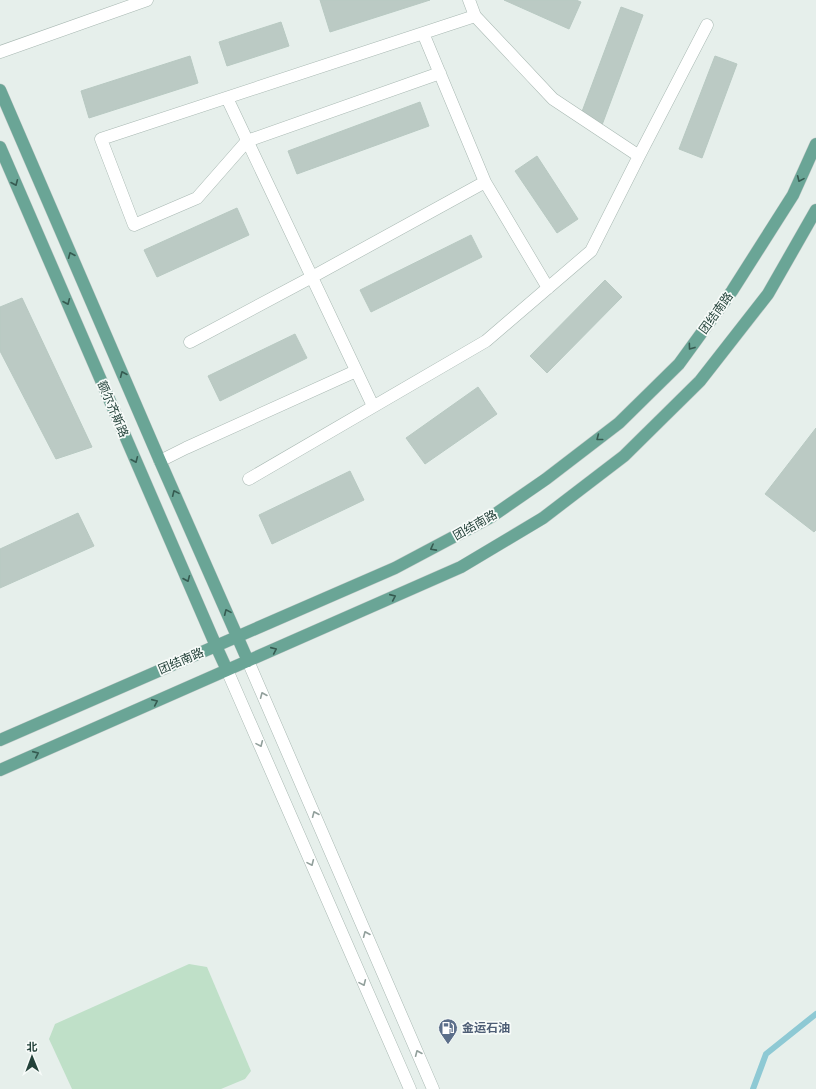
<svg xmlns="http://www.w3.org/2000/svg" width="816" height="1089" font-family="Manrope,'Noto Sans SC',sans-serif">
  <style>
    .green { fill: #bfe0c8 }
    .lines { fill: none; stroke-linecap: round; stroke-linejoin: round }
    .stream { stroke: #8ec9d4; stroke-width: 6 }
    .building { fill: #bbcac4; stroke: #b8c9c2 }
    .minor-casing { stroke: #a8b8b2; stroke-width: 13 }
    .major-casing { stroke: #c2cac8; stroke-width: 13 }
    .minor { stroke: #fff; stroke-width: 12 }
    .major { stroke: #6aa596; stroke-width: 12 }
    .oneway { stroke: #365b51 }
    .oneway2 { stroke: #92a09c }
    .labels { text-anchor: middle; stroke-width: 3.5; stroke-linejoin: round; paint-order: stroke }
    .street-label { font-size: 12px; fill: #24423a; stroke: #f7fbf9 }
    .service-label { font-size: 12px; font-weight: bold; fill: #4e5e75; stroke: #f7fbf9; text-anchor: start }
  </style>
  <rect width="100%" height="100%" fill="#e6efeb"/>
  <path class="green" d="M189,964L207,967L251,1071L245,1079L221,1089H72L49,1039L55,1024Z"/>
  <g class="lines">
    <path class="stream" d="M753,1089L766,1054L816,1014"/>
  </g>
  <path class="building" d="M320,0H430L330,32Z
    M504,0H576L581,2L569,29Z
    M621,7L643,15L602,125L580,117Z
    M281,22L289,46L227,66L219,42Z
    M190,56L198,83L89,118L81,91Z
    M715,56L737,64L702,158L679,149Z
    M420,102L429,126L297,174L288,151Z
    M537,156L578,219L557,233L515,171Z
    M237,208L249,235L157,277L144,250Z
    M471,235L482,257L371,312L360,290Z
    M605,280L622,297L547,373L530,356Z
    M22,298L92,447L56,459L0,351V307Z
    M295,334L307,358L220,401L208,376Z
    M478,387L497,414L425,464L406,438Z
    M816,428V530L814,532L765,494Z
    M350,471L364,500L272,544L259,515Z
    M78,513L94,546L0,588V549Z"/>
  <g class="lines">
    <g class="minor-casing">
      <path id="minor" d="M423,33L485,182L548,288
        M0,52L147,0
        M440,73L247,141L197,198L134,225L101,139L475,16
        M227,98L373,406
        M639,156L707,25
        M190,342L312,277L485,182
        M160,461L186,448L356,371
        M249,479L486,341L591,251L639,156L553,99L475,16L469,0
        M248,661L433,1089
        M227,670L410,1089"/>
    </g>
    <g class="major-casing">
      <path id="major" d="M0,90L160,461L248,661
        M0,147L216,646L227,670
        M0,740L395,568L491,517L546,479L619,423L679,364L732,291L793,195L816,144
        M0,770L461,567L543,518L624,456L700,381L768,294L816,210"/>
    </g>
    <use href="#minor" class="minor"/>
    <use href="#major" class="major"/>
  </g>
  <defs><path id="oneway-chevron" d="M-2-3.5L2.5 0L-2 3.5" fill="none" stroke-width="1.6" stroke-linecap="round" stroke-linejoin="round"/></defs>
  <g class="oneway">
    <use href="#oneway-chevron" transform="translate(800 179) rotate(114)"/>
    <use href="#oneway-chevron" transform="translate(15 183) rotate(67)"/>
    <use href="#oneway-chevron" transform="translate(71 255) rotate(-113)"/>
    <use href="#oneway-chevron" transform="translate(67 302) rotate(67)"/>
    <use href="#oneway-chevron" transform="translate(691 347) rotate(126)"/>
    <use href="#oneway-chevron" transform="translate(123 374) rotate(-113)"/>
    <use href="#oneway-chevron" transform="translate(599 438) rotate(142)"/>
    <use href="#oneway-chevron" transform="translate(135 460) rotate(67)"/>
    <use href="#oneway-chevron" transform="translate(175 493) rotate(-114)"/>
    <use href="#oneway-chevron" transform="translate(433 548) rotate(152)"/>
    <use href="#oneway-chevron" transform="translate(187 579) rotate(67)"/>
    <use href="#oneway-chevron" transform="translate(393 597) rotate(-24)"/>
    <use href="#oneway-chevron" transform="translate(227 612) rotate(-114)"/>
    <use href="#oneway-chevron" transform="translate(274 650) rotate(-24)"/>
    <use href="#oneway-chevron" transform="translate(155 702) rotate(-24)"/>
    <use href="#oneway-chevron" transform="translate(36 754) rotate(-24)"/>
  </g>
  <g class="oneway2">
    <use href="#oneway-chevron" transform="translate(263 695) rotate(-113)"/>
    <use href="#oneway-chevron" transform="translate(260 744) rotate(66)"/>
    <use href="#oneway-chevron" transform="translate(315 814) rotate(-113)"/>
    <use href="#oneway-chevron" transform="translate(311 863) rotate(66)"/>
    <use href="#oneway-chevron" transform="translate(366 934) rotate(-113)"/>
    <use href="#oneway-chevron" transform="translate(363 983) rotate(66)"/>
    <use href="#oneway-chevron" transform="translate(418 1053) rotate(-113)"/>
  </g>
  <defs>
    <g id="fuel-pin" transform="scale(1)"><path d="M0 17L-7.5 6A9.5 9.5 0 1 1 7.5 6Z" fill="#5c6f8a" stroke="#f7fbf9"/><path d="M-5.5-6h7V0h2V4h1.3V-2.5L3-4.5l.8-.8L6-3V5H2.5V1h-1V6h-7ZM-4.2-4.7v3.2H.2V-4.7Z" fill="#fff"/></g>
  </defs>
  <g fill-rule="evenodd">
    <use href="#fuel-pin" x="448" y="1028"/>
  </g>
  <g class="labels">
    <g class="street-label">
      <text transform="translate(716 313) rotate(-54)" y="4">团结南路</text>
      <text transform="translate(113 409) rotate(67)" y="4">额尔齐斯路</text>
      <text transform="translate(475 525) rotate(-29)" y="4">团结南路</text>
      <text transform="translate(181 661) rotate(-23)" y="4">团结南路</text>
    </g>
    <g class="service-label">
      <text x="462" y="1032">金运石油</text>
    </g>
  </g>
  <g transform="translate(32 1057) rotate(359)" stroke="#f7fbf9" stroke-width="3" paint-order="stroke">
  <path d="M0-3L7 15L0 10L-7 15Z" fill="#24423a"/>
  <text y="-6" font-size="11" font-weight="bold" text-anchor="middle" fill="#24423a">北</text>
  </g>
</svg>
